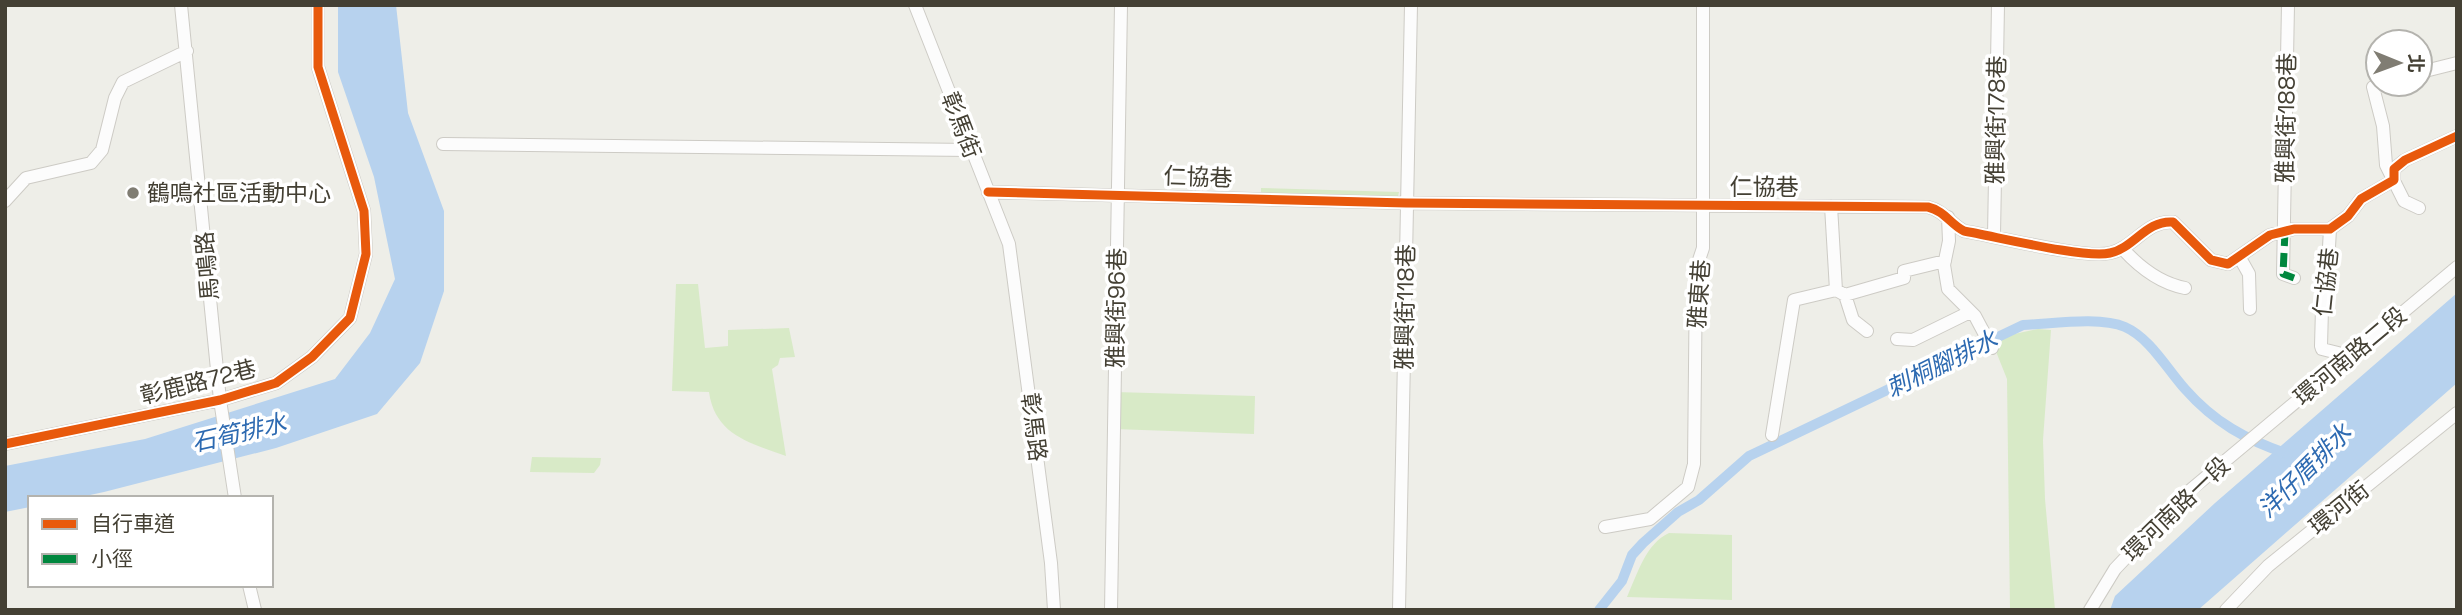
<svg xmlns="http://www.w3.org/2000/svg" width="2462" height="615" font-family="'Space Grotesk','Noto Sans TC',sans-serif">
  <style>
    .green { fill: #d8eac7 }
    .water { fill: #b7d2ee }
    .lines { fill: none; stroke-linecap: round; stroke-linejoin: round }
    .canal { stroke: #b7d2ee; stroke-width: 10 }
    .minor-casing { stroke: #cdcbc5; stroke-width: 14 }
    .minor { stroke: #fcfcfc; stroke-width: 12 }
    .quiet { stroke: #00873e; stroke-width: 7; stroke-dasharray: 14 7; stroke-linecap: butt }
    .cycleway-casing { stroke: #fff; stroke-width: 13 }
    .cycleway { stroke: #e8590c; stroke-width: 9 }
    .poi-dot { fill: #807d73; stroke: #fff; stroke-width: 2.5 }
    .labels { text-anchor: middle; stroke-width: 7; stroke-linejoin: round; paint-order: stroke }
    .street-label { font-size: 23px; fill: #444034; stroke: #fff }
    .poi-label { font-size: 23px; fill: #444034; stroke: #fff; text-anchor: start }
    .water-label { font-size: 24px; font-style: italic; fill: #2d6ab1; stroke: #fff }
  </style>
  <rect width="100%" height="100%" fill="#eeeee8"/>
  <path class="green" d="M1261,188L1399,192L1397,200L1261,195Z
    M676,284H698L705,348L728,346V330L789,328L795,357L780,358L778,365L772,369L786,456C750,443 715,435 709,392L672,391Z
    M2038,329L2051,330L2043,440L2045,499L2055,610H2010L2007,379L1991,339Z
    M1115,392L1255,396L1254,434L1114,429Z
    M532,457L601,458L600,465L594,473L530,472Z
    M1669,533L1732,535V600L1627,597C1637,575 1646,543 1669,533Z"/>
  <path class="water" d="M338,5H396L408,113L444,211V291L420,363L377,414L276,448L104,492L76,498H30V507L5,512V466L145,439L335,379L370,333L395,279L374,177L338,72Z
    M2457,293V383L2198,610H2110L2115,596L2215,503Z"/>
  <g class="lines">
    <path class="canal" d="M1599,610L1622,581L1632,555L1643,543L1678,512L1699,500L1749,456L2023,325C2051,324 2100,316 2125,327C2150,338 2167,369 2185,389C2214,422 2246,440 2288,454"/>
    <g class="minor-casing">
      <path id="minor" d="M181,5L220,400L235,498
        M915,5L1009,244L1051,563L1054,610
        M2288,5L2283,274L2294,278
        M2429,70L2457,63
        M2388,84L2373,87L2383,126L2386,165L2404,201L2419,208
        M443,144L971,150
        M988,192L1406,203L1928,207C1945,211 1950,224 1964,231C1994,236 2085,259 2110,253C2134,248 2146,220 2173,222L2211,260L2228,264L2270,235L2294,229H2330L2348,216L2361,199L2394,180V169L2405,160L2457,136
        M5,201L26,178L91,163L102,150L115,98L123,82L187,51
        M1948,217L1949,241L1944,265L1948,289L1975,316L1992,348
        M2330,229L2328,265L2323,271L2321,346L2322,349L2338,353L2346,360
        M1994,235L1998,5
        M2122,248C2139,267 2159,283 2185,288
        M2240,258L2249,274L2250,309
        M1836,290L1845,295L1904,278V271L1945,261
        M1845,295L1853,320L1867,331
        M1897,339L1913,340L1970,312
        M1772,435L1794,300L1836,290L1831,206
        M5,444L220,400L276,383L312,357L350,318L366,254L364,211L318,67V5
        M1605,527L1650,519L1688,487L1694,464L1696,269L1703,248V5
        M249,585L255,610
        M1111,610L1121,5
        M1399,610L1411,5
        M2090,610L2115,569L2188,492L2457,267
        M2226,610L2268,566L2457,413"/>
    </g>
    <use href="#minor" class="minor"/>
    <path class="quiet" d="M2285,232L2283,274L2294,278"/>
    <g class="cycleway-casing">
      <path id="cycleway" d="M988,192L1406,203L1928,207C1945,211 1950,224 1964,231C1994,236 2085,259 2110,253C2134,248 2146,220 2173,222L2211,260L2228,264L2270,235L2294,229H2330L2348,216L2361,199L2394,180V169L2405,160L2457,136
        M5,444L220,400L276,383L312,357L350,318L366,254L364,211L318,67V5"/>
    </g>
    <use href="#cycleway" class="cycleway"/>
  </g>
  <circle class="poi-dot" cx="133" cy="193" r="7"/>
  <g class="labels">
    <g class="street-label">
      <text transform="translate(2286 118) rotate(-89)" y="8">雅興街188巷</text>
      <text transform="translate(1996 120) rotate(-89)" y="8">雅興街178巷</text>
      <text transform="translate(961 125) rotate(69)" y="8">彰馬街</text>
      <text transform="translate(1198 177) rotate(2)" y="8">仁協巷</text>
      <text x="1764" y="195">仁協巷</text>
      <text transform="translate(207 266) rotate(-95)" y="8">馬鳴路</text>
      <text transform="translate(2326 282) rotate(-84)" y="8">仁協巷</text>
      <text transform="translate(1699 294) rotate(-86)" y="8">雅東巷</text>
      <text transform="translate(1405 307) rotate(-89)" y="8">雅興街118巷</text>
      <text transform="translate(1116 308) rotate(-89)" y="8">雅興街96巷</text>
      <text transform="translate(2350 356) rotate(-40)" y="8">環河南路二段</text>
      <text transform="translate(198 382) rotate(-14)" y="8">彰鹿路72巷</text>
      <text transform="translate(1034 427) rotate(83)" y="8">彰馬路</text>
      <text transform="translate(2339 508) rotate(-39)" y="8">環河街</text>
      <text transform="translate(2176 509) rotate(-44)" y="8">環河南路一段</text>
    </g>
    <g class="poi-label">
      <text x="147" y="201">鶴鳴社區活動中心</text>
    </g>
    <g class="water-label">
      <text transform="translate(1942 364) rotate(-26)" y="8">刺桐腳排水</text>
      <text transform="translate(239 433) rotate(-13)" y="8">石筍排水</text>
      <text transform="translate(2305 471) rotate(-45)" y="8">洋仔厝排水</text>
    </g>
  </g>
  <rect width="2462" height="615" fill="none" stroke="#444034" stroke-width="14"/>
  <rect x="28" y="496" width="245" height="91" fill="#ffffff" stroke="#b4b3ae" stroke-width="2"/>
  <rect x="42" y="519" width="35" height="10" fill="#e8590c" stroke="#b4b3ae" stroke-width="2"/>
  <text x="91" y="531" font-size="21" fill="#444034">自行車道</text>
  <rect x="42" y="554" width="35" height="10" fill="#00873e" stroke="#b4b3ae" stroke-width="2"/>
  <text x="91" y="566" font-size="21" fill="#444034">小徑</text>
  <g transform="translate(2399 63) rotate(91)"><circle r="33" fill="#ffffff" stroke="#b4b3ae" stroke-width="2"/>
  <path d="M0-5L12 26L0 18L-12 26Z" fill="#807d73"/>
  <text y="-10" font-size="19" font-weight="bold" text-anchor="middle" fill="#444034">北</text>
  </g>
</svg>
